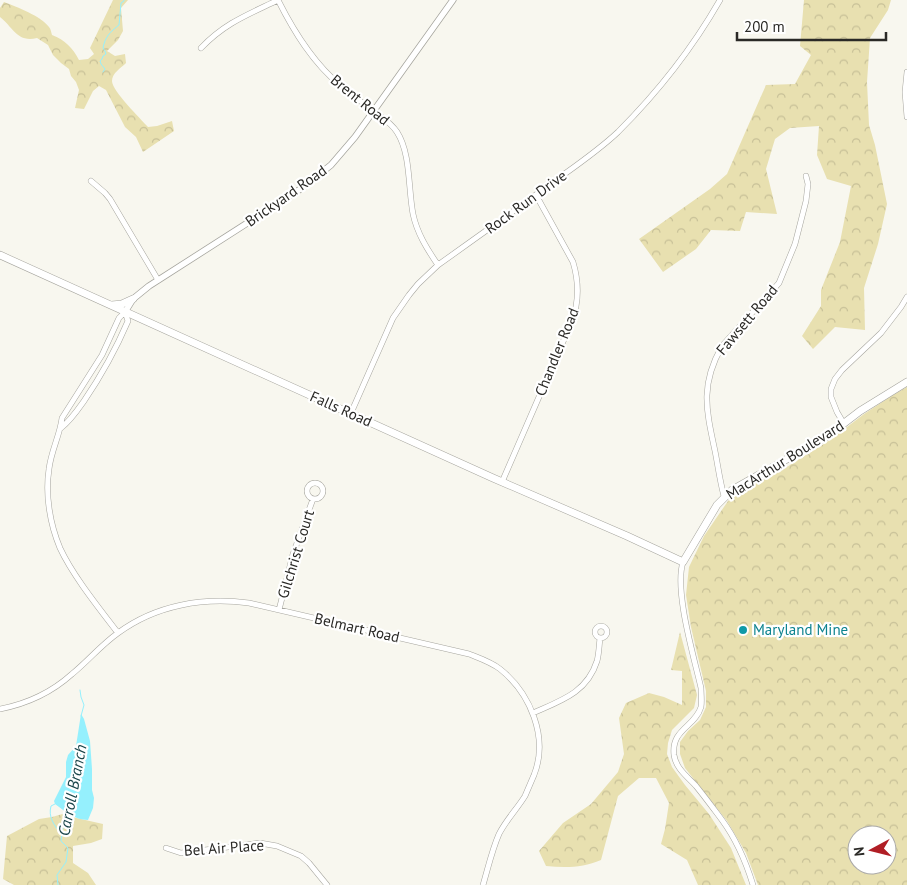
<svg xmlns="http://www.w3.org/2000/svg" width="907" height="885" font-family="'PT Sans',sans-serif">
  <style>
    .forest { fill: url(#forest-crowns); fill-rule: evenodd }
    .water { fill: #95f0fd }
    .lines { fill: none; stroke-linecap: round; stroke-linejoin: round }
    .stream { stroke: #95f0fd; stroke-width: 1 }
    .minor-casing { stroke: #a6a59e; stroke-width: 6 }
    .tertiary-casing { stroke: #a6a59e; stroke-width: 7 }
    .secondary-casing { stroke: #a6a59e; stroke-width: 8 }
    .minor { stroke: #fff; stroke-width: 5 }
    .tertiary { stroke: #fff; stroke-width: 5.5 }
    .secondary { stroke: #fff; stroke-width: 7 }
    .culture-dot { fill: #0f9aa8; stroke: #fff; stroke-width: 2 }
    .labels { text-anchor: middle; stroke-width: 4.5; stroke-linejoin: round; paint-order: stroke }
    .street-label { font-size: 15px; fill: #2a2926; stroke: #fff }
    .culture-label { font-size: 15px; fill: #0d838f; stroke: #fff; text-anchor: start }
    .water-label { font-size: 16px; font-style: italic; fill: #1b464b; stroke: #fff }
  </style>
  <defs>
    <pattern id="forest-crowns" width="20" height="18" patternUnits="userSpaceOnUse" patternTransform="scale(1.25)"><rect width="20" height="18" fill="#e8e0b0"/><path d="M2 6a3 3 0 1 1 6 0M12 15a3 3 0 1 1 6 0" fill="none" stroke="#c7c097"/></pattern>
  </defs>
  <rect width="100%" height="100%" fill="#f8f7ef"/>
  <path class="forest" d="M113,0H128L121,8L123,31L118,40L107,51L115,56L125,54L126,63C121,68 112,73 112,81C112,91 141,119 148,127L157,126L172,121L174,131L143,152L136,137L125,127L106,90L99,86L93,91L84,109L75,108L79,90L76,82L71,76L69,69L61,63L53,55L48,45L37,38C17,43 13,27 0,17V8L4,2C17,7 41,16 49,27C51,29 51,32 52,35C65,40 73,48 79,60L88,59L94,54L90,48Z
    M804,0H891L888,10L870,38L867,82L869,125L875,145L887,204L878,244L864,288L865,330L835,327L813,349L802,336L821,306V290L840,242L851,186L827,179L817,155L819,126L790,128L775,139L766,169L777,214L746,212L740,231L711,230L696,249L663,272L639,239L710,189L727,174L766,85L795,84L811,55L800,46Z
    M907,387V885H758L746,853L727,821L685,768L680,754V742L688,731L700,720L706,707V691L691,627L686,595L689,567L704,536L728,501L746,488L782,470L830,440L864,414L893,395ZM857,835H887V865H857Z
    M680,632L697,695L694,708L672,730L668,743L667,754L672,767L685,785L709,814L731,848L746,885H698L687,860L661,844L665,829L669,803L656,778H639L618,796L601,860C583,868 565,868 546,866L539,851L563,823L591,804L618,772L624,754L619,718L626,703L649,693L664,697L682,705V671L671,670Z
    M66,813L72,817L103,824L102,839L91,843L73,846V863L88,873L96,885H14L3,879L7,836L39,819L52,817Z"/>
  <path class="water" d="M81,714L84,719L90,741L92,769V790L94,798L93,808L88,820C74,820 65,811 55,804L54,801L66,777V762L68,755L76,746Z"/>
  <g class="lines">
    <path class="stream" d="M103,72L105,69L101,64L100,61L102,59L103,56L106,54L105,51L103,48C105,37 110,32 119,25L121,3L124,1V0
      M80,690L81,697L84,705L81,716
      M55,804L51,806C48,817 54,825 61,834
      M58,885L57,875L66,862L68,848L61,841L63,827L71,816"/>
    <g class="minor-casing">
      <path id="minor" d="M278,0C294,32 313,63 341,86C351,95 363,103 374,111C383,118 391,123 397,132C411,154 408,188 413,214C417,233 427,249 438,265
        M201,48C225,23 247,15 278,0
        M907,72L905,92L907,117
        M91,181L105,193L110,199L158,280
        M351,413L393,318L409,295L418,284L438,265C476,238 514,211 552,183C574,167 598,151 618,132C658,92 692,49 720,0
        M844,424L837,412L831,397V389L835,379L842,370L881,333L901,307L907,297
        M61,428C71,420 77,411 84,401C101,376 116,349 128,321L125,312
        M502,482L572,321C579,302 579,282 573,262L536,195
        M307 491a8 8 0 1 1 16 0a8 8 0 1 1-16 0Z
        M724,496C720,482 718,466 715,451C706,409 700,385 722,346L779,283L795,244L806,201L808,184L806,176
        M683,562C674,591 694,657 701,688C701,694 702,701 701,707C695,727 671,729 674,755C676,769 688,777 696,786C705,797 713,808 722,820C736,839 746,862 753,885
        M279,610L293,554L313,499
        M595 632a6 6 0 1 1 12 0a6 6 0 1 1-12 0Z
        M118,633C99,608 73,576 60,548C50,524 45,495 49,469C51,451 60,435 62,418L102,355L119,318L125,312
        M0,709C26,704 52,692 72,674C88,661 101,645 118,633C156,605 203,597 249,603L469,654C479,658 491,662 500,669C530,693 549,737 534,775C531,782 528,789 525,796C517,809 506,820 499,834C492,850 488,868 483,885
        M533,713C560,701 587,693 597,661C599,654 599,646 600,638
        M166,848L181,853L260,843L277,846L301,856L309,863L327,885"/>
    </g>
    <g class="tertiary-casing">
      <path id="tertiary" d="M125,312L133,299L149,286L302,188L331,165L355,137L453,0"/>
    </g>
    <g class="secondary-casing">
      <path id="secondary" d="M0,255L493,478L627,536L683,562L717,505L732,490L826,437L860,411L907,382
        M112,305L122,304L133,299"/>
    </g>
    <use href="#minor" class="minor"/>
    <use href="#tertiary" class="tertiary"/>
    <use href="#secondary" class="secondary"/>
  </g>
  <circle class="culture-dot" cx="743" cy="630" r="5"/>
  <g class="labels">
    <g class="street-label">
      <text transform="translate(360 100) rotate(39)" y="5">Brent Road</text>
      <text transform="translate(286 196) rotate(-35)" y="5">Brickyard Road</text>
      <text transform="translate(526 202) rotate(-36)" y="5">Rock Run Drive</text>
      <text transform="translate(747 320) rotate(-50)" y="5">Fawsett Road</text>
      <text transform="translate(557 352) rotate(-68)" y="5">Chandler Road</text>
      <text transform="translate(341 409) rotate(24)" y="5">Falls Road</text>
      <text transform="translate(785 460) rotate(-32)" y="5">MacArthur Boulevard</text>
      <text transform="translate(296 554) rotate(-73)" y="5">Gilchrist Court</text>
      <text transform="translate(357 628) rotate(13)" y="5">Belmart Road</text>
      <text transform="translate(224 848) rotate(-4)" y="5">Bel Air Place</text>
    </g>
    <g class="culture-label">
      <text x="753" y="635">Maryland Mine</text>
    </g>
    <g class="water-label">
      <text transform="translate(72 790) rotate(-79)" y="6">Carroll Branch</text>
    </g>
  </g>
  <g transform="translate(872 850) rotate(263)"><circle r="24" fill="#ffffff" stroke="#aaa9a8"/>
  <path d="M0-4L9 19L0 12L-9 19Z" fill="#b01e25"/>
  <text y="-8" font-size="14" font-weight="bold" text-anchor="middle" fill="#2a2926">N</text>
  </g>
  <path d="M737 32v8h149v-8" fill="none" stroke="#2a2926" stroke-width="2.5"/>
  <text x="744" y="32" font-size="15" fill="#2a2926" stroke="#ffffff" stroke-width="4" paint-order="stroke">200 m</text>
</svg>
